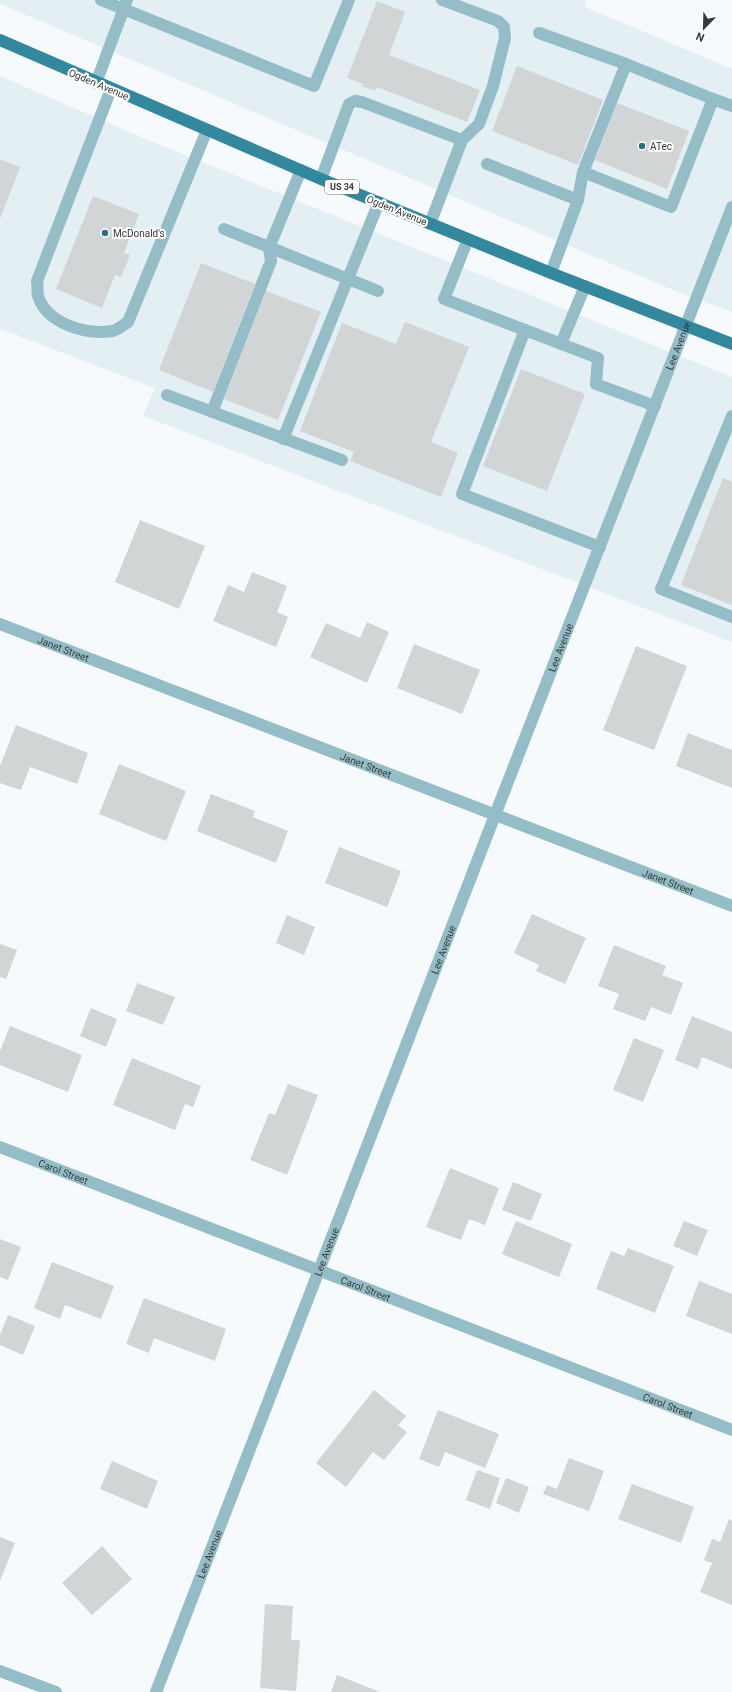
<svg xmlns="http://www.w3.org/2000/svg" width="732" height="1692" font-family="Roboto,sans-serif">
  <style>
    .built { fill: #e3eff3 }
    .building { fill: #d1d5d6 }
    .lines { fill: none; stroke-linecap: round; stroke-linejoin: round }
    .minor { stroke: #95bdc8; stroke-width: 12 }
    .major { stroke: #34889d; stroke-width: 12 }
    .poi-dot { fill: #2b6f80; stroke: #fff; stroke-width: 1.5 }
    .labels { text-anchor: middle; stroke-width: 4; stroke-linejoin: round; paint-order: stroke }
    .shield { fill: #fff; stroke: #747475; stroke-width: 1 }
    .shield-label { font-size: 9px; font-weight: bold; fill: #38393a }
    .street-label { font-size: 10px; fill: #38393a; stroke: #fff }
    .poi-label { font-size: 10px; fill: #38393a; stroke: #fff; text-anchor: start }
  </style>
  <rect width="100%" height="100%" fill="#f6fafc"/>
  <path class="built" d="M0,0H586L585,7L732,69V312L673,290L0,4Z
    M0,76L148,140L732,377V642L143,416L155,388L0,329Z"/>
  <path class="building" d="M377,1L405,12L389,55L480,90L467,122L377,87L375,91L362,86L363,84L347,78Z
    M517,66L603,100L578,165L492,131Z
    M617,103L689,131L667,189L595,160Z
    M0,159L20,167L0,219Z
    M93,196L139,214L124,253L130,255L121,277L115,275L102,308L56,289Z
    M201,263L255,284L213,392L159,370Z
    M266,291L321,312L278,420L224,399Z
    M405,322L469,347L431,442L458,453L441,497L350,461L354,452L300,431L342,323L396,344Z
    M521,369L585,394L547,491L483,466Z
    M723,478L732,482V605L681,585Z
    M140,520L205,546L179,609L115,582Z
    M252,572L287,586L277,612L288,617L276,647L213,621L228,585L244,592Z
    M367,622L389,632L367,683L310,657L326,623L360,638Z
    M414,644L480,670L462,714L397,688Z
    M636,646L687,666L654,750L603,730Z
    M16,725L88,753L77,784L30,767L21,790L0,783V766Z
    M688,733L732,750V788L676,766Z
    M119,764L186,791L166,841L99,814Z
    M211,794L255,811L253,817L288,831L276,863L197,831Z
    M339,847L401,871L387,907L325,883Z
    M532,914L586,938L565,984L536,971L539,965L514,953Z
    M287,915L315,927L304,955L276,943Z
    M0,944L17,950L6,979L0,977Z
    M614,945L666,966L662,975L683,983L671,1015L651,1007L645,1021L613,1009L619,994L598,986Z
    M137,983L175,997L163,1025L126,1011Z
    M91,1008L117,1019L106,1047L80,1036Z
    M692,1016L732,1032V1069L702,1057L698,1069L675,1060Z
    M10,1026L82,1055L68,1092L0,1065V1051Z
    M634,1038L664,1050L643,1102L613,1090Z
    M132,1058L201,1086L193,1107L185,1104L175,1130L113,1105Z
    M288,1084L318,1095L287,1175L250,1160L269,1113L275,1115Z
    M450,1168L499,1188L485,1225L469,1219L461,1240L426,1227Z
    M513,1182L542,1194L531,1221L502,1210Z
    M516,1221L572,1244L559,1277L502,1254Z
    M684,1221L708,1230L697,1256L673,1246Z
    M0,1239L21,1247L8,1280L0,1277Z
    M628,1248L674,1266L655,1313L596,1289L611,1251L624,1256Z
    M52,1262L114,1286L101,1319L65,1305L60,1319L34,1308Z
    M699,1281L732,1294V1334L686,1316Z
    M144,1298L226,1329L215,1361L154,1338L149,1353L126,1344Z
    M8,1315L35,1326L23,1355L0,1345V1335Z
    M374,1390L406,1416L398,1425L407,1432L384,1460L373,1452L346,1487L316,1463Z
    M438,1410L499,1434L485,1468L445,1452L439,1467L419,1459Z
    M569,1458L604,1471L589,1511L543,1494L547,1485L557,1489Z
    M112,1461L158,1481L147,1509L100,1489Z
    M477,1470L500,1478L490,1509L466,1500Z
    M506,1478L529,1487L519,1513L496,1503Z
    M632,1484L694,1507L681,1543L618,1519Z
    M729,1519L732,1521V1605L700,1592L712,1563L704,1560L712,1539L720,1542Z
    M0,1537L15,1543L0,1581Z
    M102,1546L132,1579L92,1615L62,1583Z
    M265,1604L293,1606L291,1640H300L296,1691L260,1688Z
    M337,1675L380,1692H331Z"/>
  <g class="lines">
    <g class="minor">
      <path d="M101,0L314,86L349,0"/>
      <path d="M539,33L626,64L713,99"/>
      <path d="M96,83L127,0"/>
      <path d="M111,89L37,281C38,286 37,292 38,296C47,324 86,335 112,331C117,330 123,325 128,322L207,130"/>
      <path d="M487,164L578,200"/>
      <path d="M583,172L626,64"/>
      <path d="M321,179L349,104L355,101L362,102L462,140"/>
      <path d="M430,224L462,140L479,124L493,86L505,38L504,27L498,21L442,0"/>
      <path d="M224,229L378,291"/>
      <path d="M468,239L444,299L598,358L596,384L655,406"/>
      <path d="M551,273L578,200L583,172L671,207L713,99L732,106"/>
      <path d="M525,330L462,494L600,547"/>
      <path d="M561,344L585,286"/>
      <path d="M167,395L342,460"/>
      <path d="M212,412L271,261L269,248L301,170"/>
      <path d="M732,416L661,589L732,617"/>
      <path d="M283,439L379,202"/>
      <path id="s1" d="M0,624L732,906"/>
      <path id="s2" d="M0,1147L732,1430"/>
      <path d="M0,1671L56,1692"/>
      <path id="s3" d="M156,1692L495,815L732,207"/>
    </g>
    <path class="major" d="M0,40L321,179L551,273L732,344"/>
  </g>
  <g class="poi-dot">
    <circle cx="642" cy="146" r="4"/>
    <circle cx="105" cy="233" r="4"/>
  </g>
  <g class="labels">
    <rect class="shield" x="325" y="180" width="34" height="14" rx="3"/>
    <g class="shield-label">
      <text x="342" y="190">US 34</text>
    </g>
    <g class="street-label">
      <text transform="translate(99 84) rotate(23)" y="4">Ogden Avenue</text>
      <text transform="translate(397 210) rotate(22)" y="4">Ogden Avenue</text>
      <text dy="4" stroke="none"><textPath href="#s3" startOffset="1444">Lee Avenue</textPath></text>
      <text dy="4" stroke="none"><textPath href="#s3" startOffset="1120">Lee Avenue</textPath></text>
      <text dy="4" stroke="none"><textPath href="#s1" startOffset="68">Janet Street</textPath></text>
      <text dy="4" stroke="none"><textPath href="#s1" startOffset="392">Janet Street</textPath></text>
      <text dy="4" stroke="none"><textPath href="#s1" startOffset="716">Janet Street</textPath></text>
      <text dy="4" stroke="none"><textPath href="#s3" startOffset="796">Lee Avenue</textPath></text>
      <text dy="4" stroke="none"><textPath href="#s2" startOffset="68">Carol Street</textPath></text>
      <text dy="4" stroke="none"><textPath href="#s3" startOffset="472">Lee Avenue</textPath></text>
      <text dy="4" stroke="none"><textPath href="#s2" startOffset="392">Carol Street</textPath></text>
      <text dy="4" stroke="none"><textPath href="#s2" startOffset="716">Carol Street</textPath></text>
      <text dy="4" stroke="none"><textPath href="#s3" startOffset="148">Lee Avenue</textPath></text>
    </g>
    <g class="poi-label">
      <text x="650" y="150">ATec</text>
      <text x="113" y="237">McDonald's</text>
    </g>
  </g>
  <g transform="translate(704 28) rotate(203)" stroke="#ffffff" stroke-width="3" paint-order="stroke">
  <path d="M0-3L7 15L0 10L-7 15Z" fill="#38393a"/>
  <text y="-6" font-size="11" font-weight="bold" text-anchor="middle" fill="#38393a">N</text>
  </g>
</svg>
